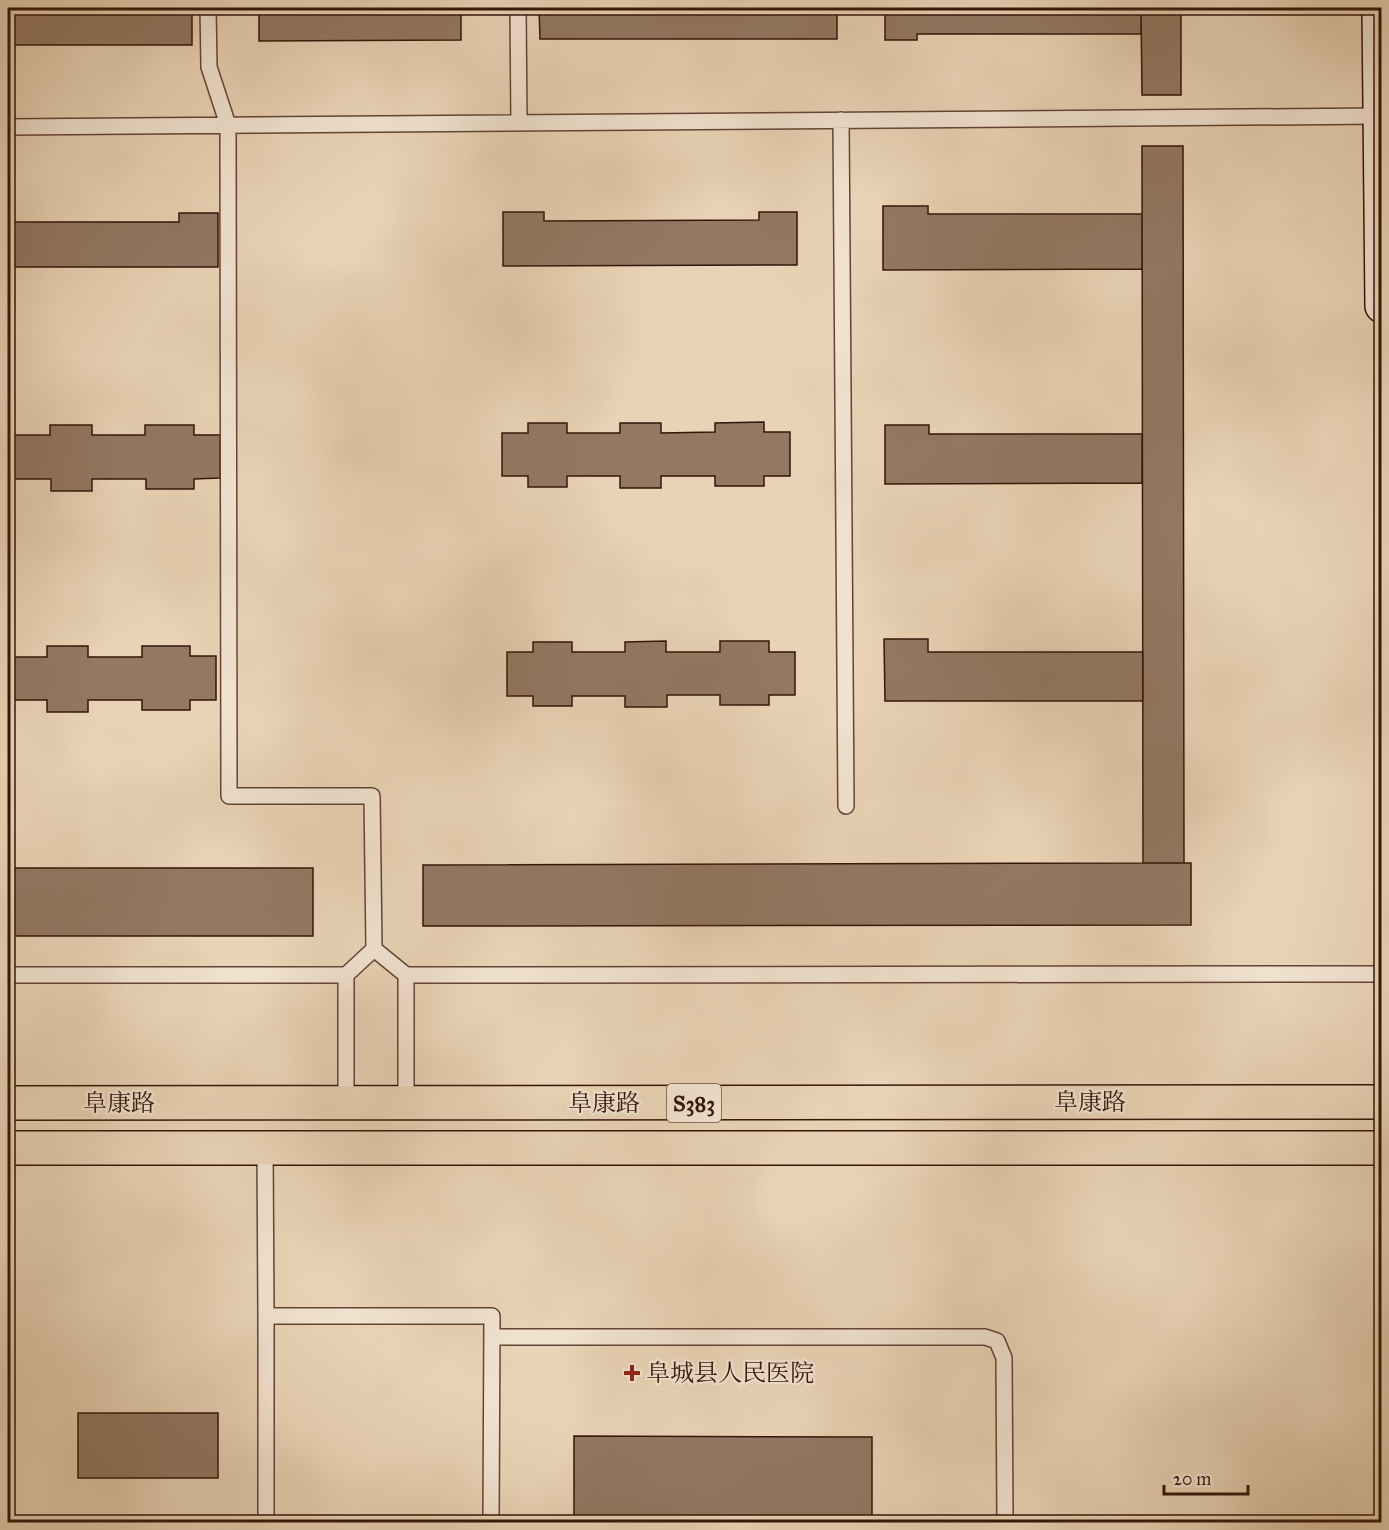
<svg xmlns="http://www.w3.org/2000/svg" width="1389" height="1530" font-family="'IM FELL Great Primer','Noto Serif SC',serif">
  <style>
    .building { fill: #937863; stroke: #361509; stroke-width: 1.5 }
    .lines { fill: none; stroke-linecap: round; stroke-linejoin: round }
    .service-casing { stroke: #634434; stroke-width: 18 }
    .secondary-casing { stroke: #361509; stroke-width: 36 }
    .primary-casing { stroke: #361509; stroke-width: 36 }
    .service { stroke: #f1e2d0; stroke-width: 15 }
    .secondary { stroke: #f1e2d0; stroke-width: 33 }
    .primary { stroke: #e9d3b6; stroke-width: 33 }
    .poi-dot { fill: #8f2418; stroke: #f1e2d0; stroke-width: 2 }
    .labels { text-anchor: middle; stroke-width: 4.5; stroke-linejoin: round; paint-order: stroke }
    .shield { fill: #f1e2d0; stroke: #6e5245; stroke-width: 1.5 }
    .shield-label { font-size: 22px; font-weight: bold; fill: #361509 }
    .street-label { font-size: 24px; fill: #361509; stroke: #f1e2d0 }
    .poi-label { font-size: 24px; fill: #361509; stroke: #f1e2d0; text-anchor: start }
  </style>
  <rect width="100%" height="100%" fill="#e9d3b6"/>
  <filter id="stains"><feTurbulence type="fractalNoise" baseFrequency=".00333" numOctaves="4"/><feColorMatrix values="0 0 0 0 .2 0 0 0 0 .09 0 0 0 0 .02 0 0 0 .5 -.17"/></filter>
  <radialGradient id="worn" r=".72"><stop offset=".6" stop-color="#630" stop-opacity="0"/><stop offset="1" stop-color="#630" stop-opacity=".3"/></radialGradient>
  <path class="building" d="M8,8H192V45H8Z
    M259,8H461V40L259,41Z
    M539,8H837V39H540Z
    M885,8H1141V34H917V40H885Z
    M1141,8H1181V95H1142Z
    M1142,146H1183L1184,863H1143Z
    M883,206H928V214H1142V269L883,270Z
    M503,212H544V221L759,220V212H797V265L503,266Z
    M179,213H218V267H8V222H179Z
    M764,422V432H790V476H764V486H715V476H661V488H620V476H567V487H528V476H502V433H528V423H567V433H620V423H661V433L715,432V423Z
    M50,425H92V435H145V425H194V435H220V478L194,479V489H146V479H92V491H51V479H8V435H50Z
    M885,425H929V434H1142V483L885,484Z
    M884,639H928V652H1143V701H885Z
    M666,641V652H720V641H769V652H795V695H769V705H720V695H667V707H625V696H572V706H533V696H507V652H533V642H572V652H625V642Z
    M47,646H88V657H142V646H190V656H216V700H190V710H142V700H88V712H47V700H8V657H47Z
    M1143,863H1191V925L423,926V865Z
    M8,868H313V936H8Z
    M78,1413H218V1478H78Z
    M574,1436L872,1437V1522H574Z"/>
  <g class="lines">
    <g class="service-casing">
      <path id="service" d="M208,8L209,67L228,125L229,796H372L374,949
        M518,8L519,123
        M841,120L846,806
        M8,127L1380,116
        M8,975H346L374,949L406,975L1382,974
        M346,975V1103
        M406,975V1103
        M265,1148L266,1316
        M492,1337H985L997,1341L1004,1358L1005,1522
        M266,1522V1316H492L491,1522"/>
    </g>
    <g class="secondary-casing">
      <path id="secondary" d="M1379,8L1382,306"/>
    </g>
    <g class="primary-casing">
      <path id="primary" d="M8,1103L1382,1102
        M8,1148H1382"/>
    </g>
    <use href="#service" class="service"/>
    <use href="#secondary" class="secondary"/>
    <use href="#primary" class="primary"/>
  </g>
  <path class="poi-dot" d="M629 1364h6v6h6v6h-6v6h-6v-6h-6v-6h6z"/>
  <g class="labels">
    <rect class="shield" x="667" y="1084" width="54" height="38" rx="4.5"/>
    <g class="shield-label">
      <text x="694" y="1111">S383</text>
    </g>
    <g class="street-label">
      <text x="1090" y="1110">阜康路</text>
      <text x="119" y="1111">阜康路</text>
      <text x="604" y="1111">阜康路</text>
    </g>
    <g class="poi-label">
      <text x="646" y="1381">阜城县人民医院</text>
    </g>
  </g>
  <rect width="1389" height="1530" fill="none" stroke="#e9d3b6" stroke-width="30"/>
  <rect x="9" y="9" width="1371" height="1512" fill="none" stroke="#361509" stroke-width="3"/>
  <rect x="15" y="15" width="1359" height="1500" fill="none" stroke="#361509" stroke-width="1.5"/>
  <path d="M1164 1485v9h84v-9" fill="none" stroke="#361509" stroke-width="3"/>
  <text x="1173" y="1485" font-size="18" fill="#361509" stroke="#f1e2d0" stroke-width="4.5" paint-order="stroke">20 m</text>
  <rect width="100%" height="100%" filter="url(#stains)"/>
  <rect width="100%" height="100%" fill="url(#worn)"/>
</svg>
